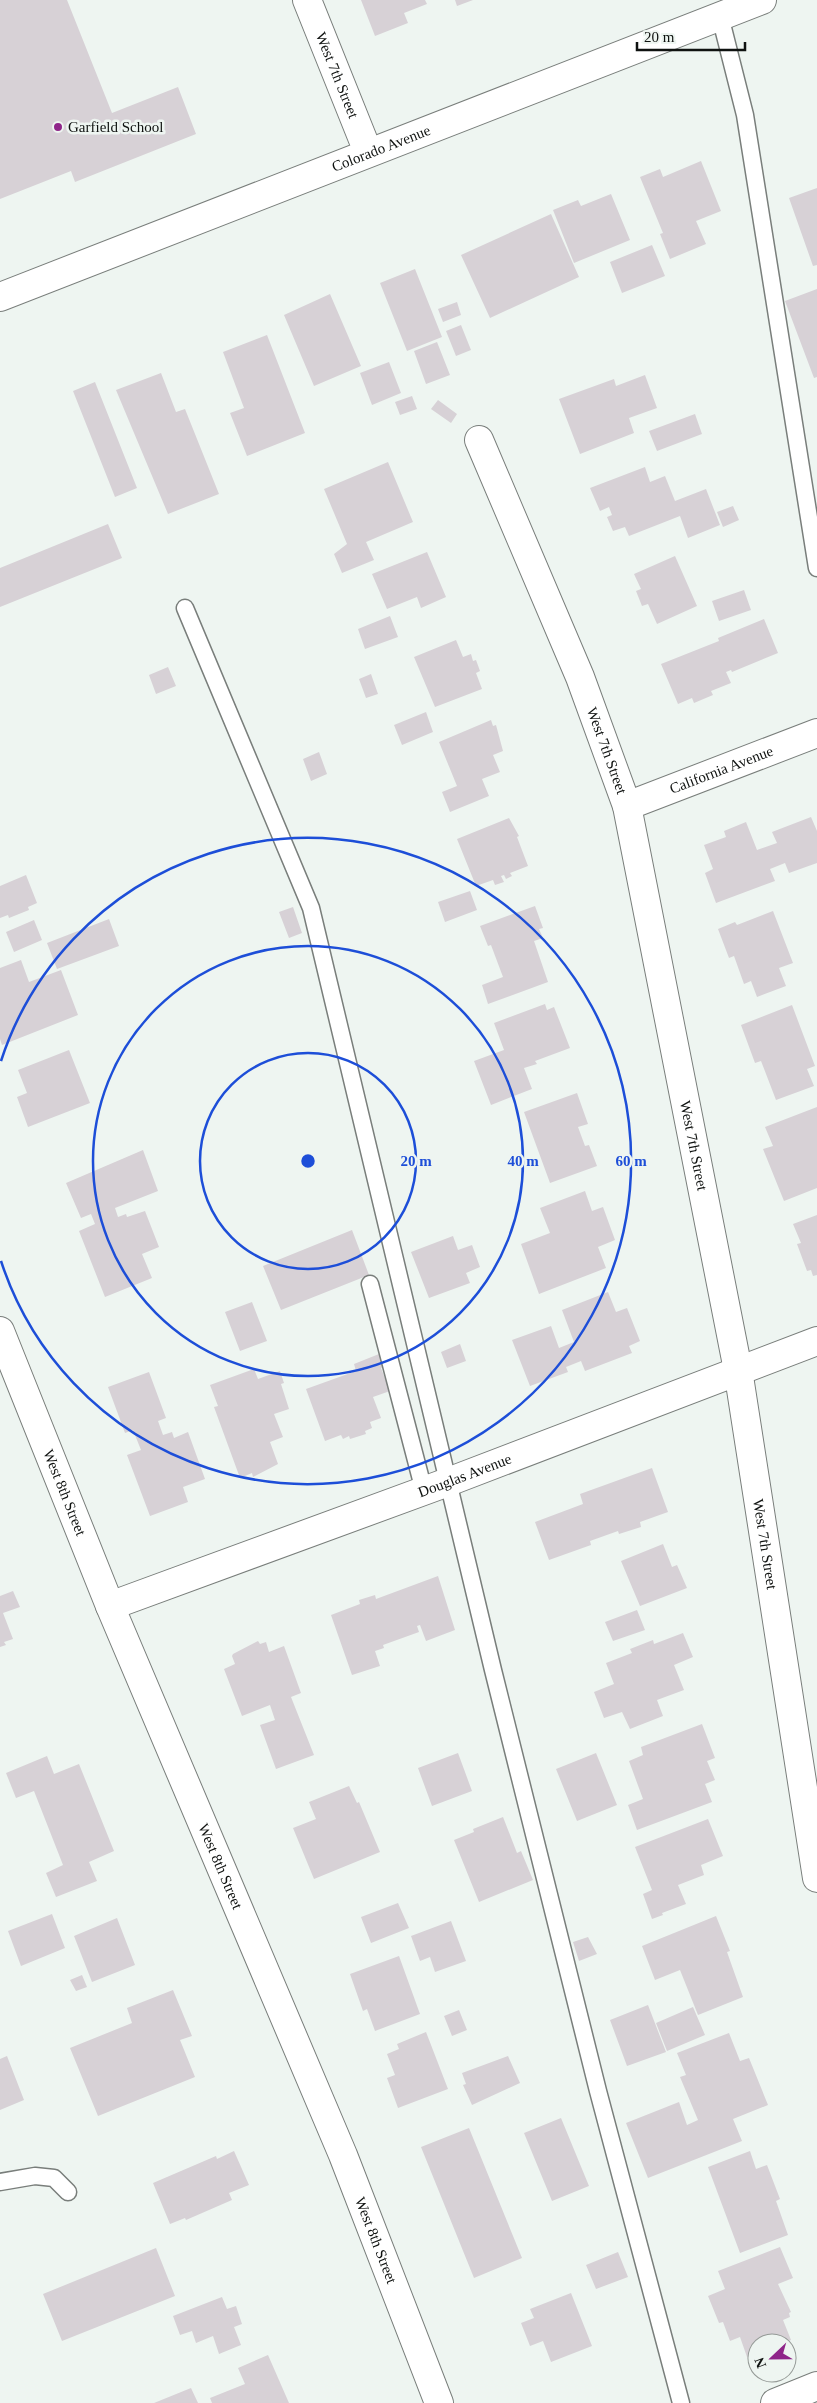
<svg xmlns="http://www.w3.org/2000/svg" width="817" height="2403" font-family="Georgia,serif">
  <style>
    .building { fill: #d7d1d6 }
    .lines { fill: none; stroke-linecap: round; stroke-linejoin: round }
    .lane-casing { stroke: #797e7b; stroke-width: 19 }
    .street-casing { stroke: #797e7b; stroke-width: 30 }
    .lane { stroke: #fff; stroke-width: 16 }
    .street { stroke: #fff; stroke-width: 28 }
    .ring { fill: none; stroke: #1d4ed8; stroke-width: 2.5 }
    .poi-dot { fill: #8f2589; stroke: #eef5f1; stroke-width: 2 }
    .labels { text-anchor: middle; stroke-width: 5; stroke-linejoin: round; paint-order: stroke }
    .street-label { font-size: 15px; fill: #0f1210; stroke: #eef5f1 }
    .poi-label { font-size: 15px; fill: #0f1210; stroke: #eef5f1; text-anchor: start }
    .centre { fill: #1d4ed8; stroke: #eef5f1; stroke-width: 2.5 }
    .ring-label { font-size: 15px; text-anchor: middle; font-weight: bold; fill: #1d4ed8; stroke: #eef5f1; stroke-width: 5; stroke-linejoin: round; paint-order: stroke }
  </style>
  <rect width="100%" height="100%" fill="#eef5f1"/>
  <path class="building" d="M0,0H67L112,113L178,87L196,134L75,182L71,171L0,199Z
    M361,0H425L427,4L404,13L408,23L375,36Z
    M455,0H473L457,6Z
    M701,161L721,211L696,221L706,244L670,259L660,234L663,233L640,177L660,169L663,177Z
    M817,188V265L813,266L789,198Z
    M611,194L630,240L574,263L553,210L578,200L581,206Z
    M551,214L579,277L490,318L461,255Z
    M652,245L665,276L622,293L610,262Z
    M415,269L442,337L407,351L380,283Z
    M817,289V377L814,378L785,301Z
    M330,294L361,366L314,386L284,315Z
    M457,302L461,315L443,322L438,309Z
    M461,325L471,350L456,356L446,331Z
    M267,335L305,433L247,456L230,413L244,408L223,352Z
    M437,342L450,375L426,384L414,351Z
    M389,362L401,393L372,405L360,373Z
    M161,373L176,412L185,409L219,494L168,514L116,390Z
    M645,375L657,408L629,418L634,433L580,454L559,399L614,379L616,386Z
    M95,382L137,488L115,497L73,391Z
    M412,396L417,409L400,415L395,402Z
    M438,400L457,414L451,423L431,409Z
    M695,414L702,434L657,451L649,431Z
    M388,462L413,522L366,542L374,560L342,573L334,554L347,544L324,489Z
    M645,467L650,482L665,476L675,501L706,489L720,525L688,538L680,516L629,536L625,527L613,531L607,517L612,515L609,507L600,511L590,488Z
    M733,506L739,520L723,527L717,512Z
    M108,524L122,558L0,607V568Z
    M427,552L446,597L421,608L417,597L387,609L372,574Z
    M675,556L697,606L657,624L648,604L642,606L636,591L641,589L634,574Z
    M744,590L751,610L719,621L712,601Z
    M390,616L398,637L365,649L358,629Z
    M764,619L778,653L732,672L731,670L726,672L731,683L711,691L713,695L694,703L692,698L678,704L661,664L719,641L718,638Z
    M456,640L463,657L471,654L473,661L476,660L480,671L476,673L482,689L435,707L414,657Z
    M168,667L176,686L156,694L149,675Z
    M371,674L378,694L366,698L359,679Z
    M426,712L433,732L402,745L394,725Z
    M491,720L493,726L496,725L503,751L493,755L500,772L482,779L489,796L450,812L442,792L457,786L439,742Z
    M319,752L327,774L311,781L303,759Z
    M811,817L817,831V863L789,873L785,863L770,869L775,881L716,903L705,873L713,869L704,845L726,837L724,831L746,822L757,850L777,843L772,832Z
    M509,818L519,836L517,837L528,866L510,873L512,876L506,879L504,875L501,876L504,882L495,885L493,880L476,886L457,839Z
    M26,875L37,903L28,907L29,910L9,918L8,915L0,918V886Z
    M470,891L477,910L445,922L438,902Z
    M535,906L543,928L539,929L543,938L534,941L548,982L488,1004L482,985L503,977L491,945L488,946L480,926Z
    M293,907L302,933L289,938L279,912Z
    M773,911L793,963L779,968L786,986L757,997L751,981L744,984L734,956L729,958L718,929L735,922L737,925Z
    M109,919L119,946L57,969L47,943Z
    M34,920L42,940L14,952L6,932Z
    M21,960L29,982L61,970L78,1015L2,1045L0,1039V968Z
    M545,1004L547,1010L554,1007L570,1048L535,1061L537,1064L524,1068L532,1089L491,1105L474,1061L504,1050L494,1023Z
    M792,1005L815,1066L807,1069L814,1086L776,1100L761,1061L755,1063L741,1025Z
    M69,1050L90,1103L28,1127L17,1097L27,1093L18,1070Z
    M577,1093L588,1124L578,1127L585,1146L589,1145L597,1166L550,1183L524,1112Z
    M817,1107V1188L784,1201L763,1149L773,1146L765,1127Z
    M143,1150L158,1191L115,1208L118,1217L126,1214L127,1217L145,1211L159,1247L142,1254L152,1278L105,1297L79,1231L95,1224L91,1214L81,1218L66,1183Z
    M585,1191L592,1211L603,1207L615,1240L598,1247L606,1268L539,1294L521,1244L550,1233L540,1208Z
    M817,1215V1275L813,1276L811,1270L807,1271L797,1244L801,1243L793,1224Z
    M352,1230L369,1275L281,1310L263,1266Z
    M453,1236L458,1250L472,1245L480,1267L466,1273L470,1283L429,1298L411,1252Z
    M608,1292L616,1312L627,1308L640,1341L629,1346L632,1353L585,1371L581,1361L566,1367L568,1372L530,1386L512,1340L551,1326L559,1348L574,1342L562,1310Z
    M252,1302L267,1341L240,1351L225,1312Z
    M460,1344L466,1361L447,1368L441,1352Z
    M379,1354L384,1367L381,1368L390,1391L373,1397L381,1418L370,1422L372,1428L365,1431L366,1434L350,1439L349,1436L343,1439L341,1435L325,1441L306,1389L356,1371L354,1364Z
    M254,1369L258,1379L280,1371L284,1383L281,1384L289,1409L274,1414L283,1437L270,1442L278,1464L253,1477L252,1473L240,1478L214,1407L218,1406L210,1385Z
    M149,1372L166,1418L158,1421L163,1435L172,1432L174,1438L188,1432L205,1479L183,1487L188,1502L150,1516L127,1455L141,1450L133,1430L125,1433L108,1387Z
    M652,1468L668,1512L640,1522L641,1527L619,1534L618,1531L590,1541L591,1545L549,1560L535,1522L583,1504L580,1494Z
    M663,1544L672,1567L677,1565L687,1588L640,1606L621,1561Z
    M438,1576L455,1630L426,1641L420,1625L417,1626L419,1632L383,1645L384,1648L375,1651L380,1666L352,1675L331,1615L360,1604L359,1600L375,1595L376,1599Z
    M13,1591L20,1607L3,1613L13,1639L4,1642L6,1645L0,1647V1596Z
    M637,1610L645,1630L613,1641L605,1622Z
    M683,1633L693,1657L674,1665L684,1690L657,1700L663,1716L630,1729L622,1712L604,1718L594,1692L614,1684L606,1663L632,1653L630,1649L653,1640L654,1644Z
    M258,1641L260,1644L266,1642L269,1652L284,1646L301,1693L291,1697L314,1755L276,1769L260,1725L275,1720L270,1705L242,1716L224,1669L235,1664L232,1656L233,1654Z
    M702,1724L715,1758L707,1761L715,1780L705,1784L712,1802L637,1830L628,1805L643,1799L629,1761L643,1755L641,1747Z
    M458,1753L472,1791L432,1806L418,1768Z
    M596,1753L617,1805L577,1821L556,1769Z
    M47,1756L54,1774L79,1764L114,1851L89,1862L97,1881L56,1897L46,1873L63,1865L34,1791L16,1798L6,1773Z
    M349,1786L357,1803L359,1802L380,1852L314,1879L293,1828L316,1819L309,1802Z
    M503,1817L517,1853L521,1851L533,1880L479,1902L454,1840L474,1832L473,1829Z
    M708,1819L723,1856L701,1865L704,1875L678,1885L686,1904L662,1913L663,1915L652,1919L643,1894L652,1890L635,1847Z
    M398,1903L409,1928L371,1943L361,1917Z
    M52,1914L65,1948L21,1966L8,1931Z
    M716,1916L730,1951L727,1952L743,1997L698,2015L680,1970L655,1980L642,1946Z
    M117,1918L135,1965L92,1982L74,1936Z
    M451,1921L466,1961L435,1972L430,1957L420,1961L411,1936Z
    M588,1937L597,1954L579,1961L573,1942Z
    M399,1956L420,2014L375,2031L367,2009L363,2011L350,1974Z
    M82,1975L87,1987L76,1991L70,1980Z
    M173,1990L192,2036L180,2040L195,2077L98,2116L70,2048L132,2023L127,2008Z
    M648,2005L666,2052L627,2066L610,2020Z
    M693,2007L705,2035L667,2051L656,2023Z
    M459,2010L467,2030L452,2036L444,2016Z
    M426,2032L448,2089L398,2108L387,2078L395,2075L387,2054L399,2049L397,2044Z
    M729,2033L740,2061L749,2058L768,2105L733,2119L742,2141L648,2178L626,2123L679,2102L687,2125L698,2120L680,2077L686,2075L677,2053Z
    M7,2056L24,2100L0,2110V2059Z
    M508,2056L520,2083L472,2105L463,2085L466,2084L462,2073Z
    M561,2118L589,2186L552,2201L524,2133Z
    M469,2128L522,2258L474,2278L421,2147Z
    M234,2151L249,2185L229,2193L232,2200L186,2220L185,2218L170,2224L153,2183L216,2156L217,2159Z
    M750,2151L756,2169L767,2165L780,2199L776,2201L788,2235L740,2253L708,2167Z
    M780,2247L793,2278L778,2284L791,2312L789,2313L790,2317L783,2320L791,2340L784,2343H757V2353L747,2357L740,2337L730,2341L723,2322L719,2323L708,2296L725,2289L718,2271Z
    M156,2248L175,2296L62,2341L43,2294Z
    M618,2252L628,2277L596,2289L586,2265Z
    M571,2293L592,2346L551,2362L543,2341L530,2346L521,2323L534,2318L530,2309Z
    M222,2297L227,2309L236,2306L242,2324L234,2327L241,2345L219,2354L213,2336L196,2343L192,2331L180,2335L173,2316Z
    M268,2355L289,2403H212L210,2398L245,2384L238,2368Z
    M191,2388L198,2403H154Z"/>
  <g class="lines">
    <g class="lane-casing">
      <path id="lane" d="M720,16L745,115L817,568
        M185,608L311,908L493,1670L598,2091L681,2403
        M370,1284L424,1491
        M0,2182L35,2176L54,2178L68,2192"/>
    </g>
    <g class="street-casing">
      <g id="street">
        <path id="s1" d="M307,0L368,152"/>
        <path id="s2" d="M0,297L762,0"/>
        <path id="s3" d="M479,440L580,677L627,806L738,1370L817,1878"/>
        <path id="s4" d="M627,806L817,733"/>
        <path id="s5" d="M0,1331L110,1606L343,2155L439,2403"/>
        <path id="s6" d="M110,1606L448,1482L817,1341"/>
        <path d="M775,2403L817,2386"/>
      </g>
    </g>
    <use href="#lane" class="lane"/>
    <use href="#street" class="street"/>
  </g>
  <g class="ring">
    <circle cx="308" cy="1161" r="108"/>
    <circle cx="308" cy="1161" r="215"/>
    <path d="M1 1061A323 323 0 1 1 1 1261"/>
  </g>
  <circle class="poi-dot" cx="58" cy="127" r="5"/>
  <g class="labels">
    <g class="street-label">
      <text dy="5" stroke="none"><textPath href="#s1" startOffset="81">West 7th Street</textPath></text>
      <text dy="5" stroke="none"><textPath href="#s2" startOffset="409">Colorado Avenue</textPath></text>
      <text dy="5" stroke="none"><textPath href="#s3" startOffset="336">West 7th Street</textPath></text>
      <text dy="5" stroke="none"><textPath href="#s4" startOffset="101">California Avenue</textPath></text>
      <text dy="5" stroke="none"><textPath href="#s3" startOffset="741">West 7th Street</textPath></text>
      <text dy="5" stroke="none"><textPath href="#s6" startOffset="378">Douglas Avenue</textPath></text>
      <text dy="5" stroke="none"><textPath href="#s5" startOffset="174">West 8th Street</textPath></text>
      <text dy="5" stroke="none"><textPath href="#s3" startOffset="1146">West 7th Street</textPath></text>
      <text dy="5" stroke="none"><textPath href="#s5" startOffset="579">West 8th Street</textPath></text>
      <text dy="5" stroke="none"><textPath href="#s5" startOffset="984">West 8th Street</textPath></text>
    </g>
    <g class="poi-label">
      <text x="68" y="132">Garfield School</text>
    </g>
  </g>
  <circle cx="308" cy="1161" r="8" class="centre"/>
  <g class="ring-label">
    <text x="416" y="1166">20 m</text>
    <text x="523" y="1166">40 m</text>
    <text x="631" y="1166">60 m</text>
  </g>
  <g transform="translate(772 2358) rotate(248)"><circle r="24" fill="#eef5f1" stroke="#959a97"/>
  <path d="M0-4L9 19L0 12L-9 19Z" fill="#8f2589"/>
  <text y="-8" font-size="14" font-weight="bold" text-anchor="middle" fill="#0f1210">N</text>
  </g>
  <path d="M637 42v8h108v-8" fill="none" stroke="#0f1210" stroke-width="2.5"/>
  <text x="644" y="42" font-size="15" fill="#0f1210" stroke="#eef5f1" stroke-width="4" paint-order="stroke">20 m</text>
</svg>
